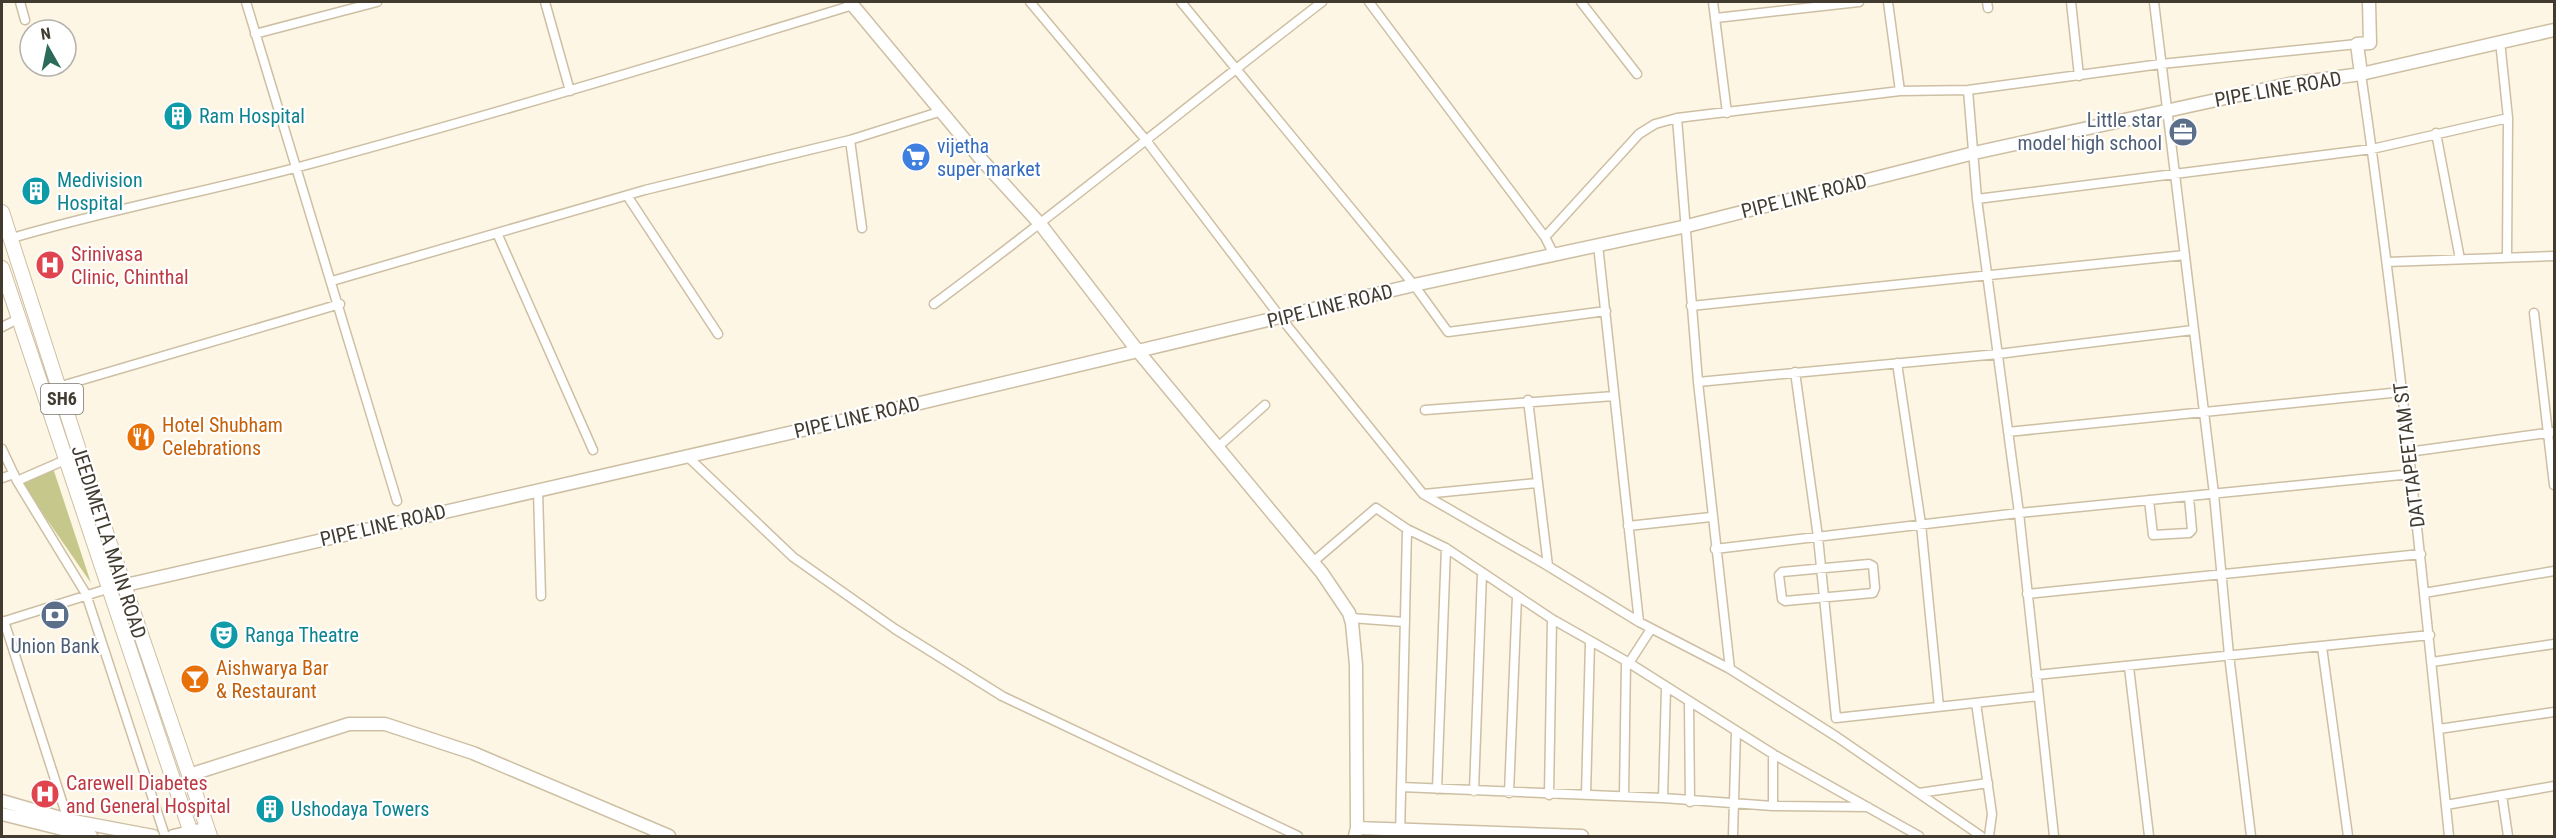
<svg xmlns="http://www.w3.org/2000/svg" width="2556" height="838" font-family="'Roboto Condensed',sans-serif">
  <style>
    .green { fill: #c5c88a }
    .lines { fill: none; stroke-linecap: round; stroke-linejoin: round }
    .street-casing { stroke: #cdbfa3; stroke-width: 11 }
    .secondary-casing { stroke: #cdbfa3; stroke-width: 15 }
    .primary-casing { stroke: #cdbfa3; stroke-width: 16 }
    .street { stroke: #fff; stroke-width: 8 }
    .secondary { stroke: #fff; stroke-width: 12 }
    .primary { stroke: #fff; stroke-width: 14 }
    .labels { text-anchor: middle; stroke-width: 4.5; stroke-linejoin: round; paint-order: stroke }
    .shield { fill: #fff; stroke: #7a766e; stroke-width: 1.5 }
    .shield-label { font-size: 18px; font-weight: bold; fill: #413b30 }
    .street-label { font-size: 20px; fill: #413b30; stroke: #fff }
    .culture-label { font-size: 20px; fill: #0d838f; stroke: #fff; text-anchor: start }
    .service-label { font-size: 20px; fill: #4e5e75; stroke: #fff; text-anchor: end }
    .shop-label { font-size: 20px; fill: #366cbe; stroke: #fff; text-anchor: start }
    .health-label { font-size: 20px; fill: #be3a42; stroke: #fff; text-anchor: start }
    .food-label { font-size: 20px; fill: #c56008; stroke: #fff; text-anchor: start }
  </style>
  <rect width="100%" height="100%" fill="#fef6e4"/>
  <path class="green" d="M53,468L91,583L21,482Z"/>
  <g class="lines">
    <g class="street-casing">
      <path id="street" d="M20,2L25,20
        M246,2L397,501
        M545,2L570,91
        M1030,2L1145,139L1281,318L1423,494L1548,566L1639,622L1730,669L1837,737L1981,836
        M1181,2L1414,285L1448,332L1606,311
        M1369,2L1545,237L1554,255
        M1581,2L1637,74
        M1713,2L1727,113
        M1888,2L1900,91
        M1987,2L1988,8
        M2071,2L2079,76
        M2154,2L2214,494L2229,655L2251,836
        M1716,18L1859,2
        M255,34L377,2
        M2500,41L2508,118L2507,257
        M2361,74C2398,327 2423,582 2449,836
        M1968,90L1977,199L2019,513L2054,836
        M1677,118L1698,382L1730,669
        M2436,133L2460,259
        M850,140L862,228
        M628,197L718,334
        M1977,199L2372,149L2508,118
        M497,233L593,450
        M1545,237L1639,134L1655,124L1677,118L1900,91L1968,90L2161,64L2357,44
        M9,239C103,211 200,193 295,168C482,118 668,62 853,5
        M1598,245L1639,622
        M2387,262L2554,256
        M332,281L645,190L850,140L942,111
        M934,304C1066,206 1192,102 1322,2
        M1691,306L2185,255
        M2534,313L2554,485
        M2,327L18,319
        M1897,363L1921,524L1939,707
        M1795,372L1818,537L1836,718L2038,696
        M1698,382L1998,354L2193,330
        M58,387L340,304
        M1528,400L1548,566
        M1425,410L1614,396
        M2008,432L2401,392
        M1219,446L1265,405
        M2,449L17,481L86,594L165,836
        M2408,452L2554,432
        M686,455L793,557L895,629L1002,696L1298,836
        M2,478L14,474
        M17,481L65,460
        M538,491L541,596
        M1424,494L1537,483
        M2149,500L2153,535L2189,533L2192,530L2189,497
        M1628,526L1711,517
        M1715,549L2019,513L2411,474
        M1313,562L1376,508L1407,529L1446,548L1552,619L1626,661L1773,754L1919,836
        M1869,564L1873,566L1875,588L1873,593L1785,601L1782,599L1779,575L1782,572Z
        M2424,593L2554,571
        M2027,594L2421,554
        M1351,618L1405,622
        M4,621L68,820
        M2,622L107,589
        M2322,647L2348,836
        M2432,662L2554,644
        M1629,663L1651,629
        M2129,667L2149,836
        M2036,675L2430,635
        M1689,703L1690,802
        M1976,703L1992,814L1989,836
        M2439,729L2554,712
        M1773,754V806
        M1401,787L1663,798L1773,806L1868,807
        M1437,789L1446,548
        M1474,791L1482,573
        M1509,793L1517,596
        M1919,793L1988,783
        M1549,795L1552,619
        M1586,795L1590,642
        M2502,795L2508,836
        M1624,796L1626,661
        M1663,798L1666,688
        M2446,805L2554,786
        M1400,836L1407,529
        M1733,836L1736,731"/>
    </g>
    <g class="secondary-casing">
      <path id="secondary" d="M850,2L980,158L1041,225L1137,350L1322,573L1349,613L1352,623L1356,665L1357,828
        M2361,74L2357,44L2370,43L2369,2
        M117,587L916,404L1414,285L1687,226L1974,153L2289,84L2361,74L2554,30
        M189,775L349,724H385L473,753L669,836
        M2,801L68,820L153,836
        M2,814L91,836
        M173,836L200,830
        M1355,836L1357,828L1582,836"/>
    </g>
    <g class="primary-casing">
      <path id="primary" d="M2,212L95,500L210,836
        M2,268L192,836"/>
    </g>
    <use href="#street" class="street"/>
    <use href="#secondary" class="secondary"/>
    <use href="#primary" class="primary"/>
  </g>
  <defs>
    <g id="building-disc" transform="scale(1.5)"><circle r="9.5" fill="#0f9aa8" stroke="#fff"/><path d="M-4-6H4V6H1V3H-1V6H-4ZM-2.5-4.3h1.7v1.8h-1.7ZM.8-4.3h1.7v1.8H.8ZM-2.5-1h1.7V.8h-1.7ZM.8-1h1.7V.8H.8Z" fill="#fff"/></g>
    <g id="office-disc" transform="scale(1.5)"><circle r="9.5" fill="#5c6f8a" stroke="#fff"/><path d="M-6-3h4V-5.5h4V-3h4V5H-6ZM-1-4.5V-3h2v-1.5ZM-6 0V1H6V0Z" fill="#fff"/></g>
    <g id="supermarket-disc" transform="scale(1.5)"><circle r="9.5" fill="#3f7fe0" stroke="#fff"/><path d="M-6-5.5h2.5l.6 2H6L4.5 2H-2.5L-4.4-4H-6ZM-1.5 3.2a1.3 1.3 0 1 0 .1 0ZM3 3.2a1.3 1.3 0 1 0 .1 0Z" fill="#fff"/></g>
    <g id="hospital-disc" transform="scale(1.5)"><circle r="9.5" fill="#e0444e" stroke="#fff"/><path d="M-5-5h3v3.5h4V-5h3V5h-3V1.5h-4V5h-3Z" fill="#fff"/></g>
    <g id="restaurant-disc" transform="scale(1.5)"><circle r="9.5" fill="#e8710a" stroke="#fff"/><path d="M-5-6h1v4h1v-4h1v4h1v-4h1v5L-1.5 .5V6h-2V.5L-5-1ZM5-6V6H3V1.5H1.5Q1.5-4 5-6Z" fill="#fff"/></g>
    <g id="bank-disc" transform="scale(1.5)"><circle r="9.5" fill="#5c6f8a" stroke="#fff"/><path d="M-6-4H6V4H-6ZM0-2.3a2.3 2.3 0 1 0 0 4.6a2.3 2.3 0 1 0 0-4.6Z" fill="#fff"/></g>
    <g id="theatre-disc" transform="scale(1.5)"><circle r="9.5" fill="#0f9aa8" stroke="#fff"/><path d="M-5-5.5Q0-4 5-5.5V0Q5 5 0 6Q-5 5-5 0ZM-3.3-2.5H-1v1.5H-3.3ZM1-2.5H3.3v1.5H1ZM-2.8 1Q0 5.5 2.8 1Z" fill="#fff"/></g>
    <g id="bar-disc" transform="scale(1.5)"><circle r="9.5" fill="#e8710a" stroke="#fff"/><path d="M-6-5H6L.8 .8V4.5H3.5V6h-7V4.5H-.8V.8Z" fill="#fff"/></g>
  </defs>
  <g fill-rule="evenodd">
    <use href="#building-disc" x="178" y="116"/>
    <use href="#office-disc" x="2183" y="132"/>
    <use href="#supermarket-disc" x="916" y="157"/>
    <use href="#building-disc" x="36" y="191"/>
    <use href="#hospital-disc" x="50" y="265"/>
    <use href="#restaurant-disc" x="141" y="437"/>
    <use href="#bank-disc" x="55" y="615"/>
    <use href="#theatre-disc" x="224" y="635"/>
    <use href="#bar-disc" x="195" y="679"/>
    <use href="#hospital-disc" x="45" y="794"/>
    <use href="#building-disc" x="270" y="809"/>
  </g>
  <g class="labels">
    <rect class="shield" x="41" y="384" width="42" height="30" rx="4.5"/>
    <g class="shield-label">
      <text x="62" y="405">SH6</text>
    </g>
    <g class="street-label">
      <text transform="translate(2278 89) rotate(-10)" y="7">PIPE LINE ROAD</text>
      <text transform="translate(1804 196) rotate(-14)" y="7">PIPE LINE ROAD</text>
      <text transform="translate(1330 306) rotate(-14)" y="7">PIPE LINE ROAD</text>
      <text transform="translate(857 417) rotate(-13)" y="7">PIPE LINE ROAD</text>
      <text transform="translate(2409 455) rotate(-97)" y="7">DATTAPEETAM ST</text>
      <text transform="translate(383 525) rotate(-13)" y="7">PIPE LINE ROAD</text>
      <text transform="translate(109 542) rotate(72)" y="7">JEEDIMETLA MAIN ROAD</text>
    </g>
    <g class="culture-label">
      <text x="199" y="123">Ram Hospital</text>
      <text x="57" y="187">Medivision<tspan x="57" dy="23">Hospital</tspan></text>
      <text x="245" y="642">Ranga Theatre</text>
      <text x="291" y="816">Ushodaya Towers</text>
    </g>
    <g class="service-label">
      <text x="2162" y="127">Little star<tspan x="2162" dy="23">model high school</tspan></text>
      <text x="55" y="653" text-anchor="middle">Union Bank</text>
    </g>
    <g class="shop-label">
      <text x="937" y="153">vijetha<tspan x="937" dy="23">super market</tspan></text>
    </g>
    <g class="health-label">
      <text x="71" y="261">Srinivasa<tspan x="71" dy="23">Clinic, Chinthal</tspan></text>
      <text x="66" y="790">Carewell Diabetes<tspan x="66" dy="23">and General Hospital</tspan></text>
    </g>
    <g class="food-label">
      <text x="162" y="432">Hotel Shubham<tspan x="162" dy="23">Celebrations</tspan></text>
      <text x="216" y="675">Aishwarya Bar<tspan x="216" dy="23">&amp; Restaurant</tspan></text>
    </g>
  </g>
  <rect width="2556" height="838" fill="none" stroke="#413b30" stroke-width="6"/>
  <g transform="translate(48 48) rotate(351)"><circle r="28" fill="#ffffff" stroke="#b3b1ac" stroke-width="1.5"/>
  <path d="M0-4.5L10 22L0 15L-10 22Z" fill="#2c6b59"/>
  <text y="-9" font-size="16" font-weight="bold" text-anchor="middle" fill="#413b30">N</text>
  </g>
</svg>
